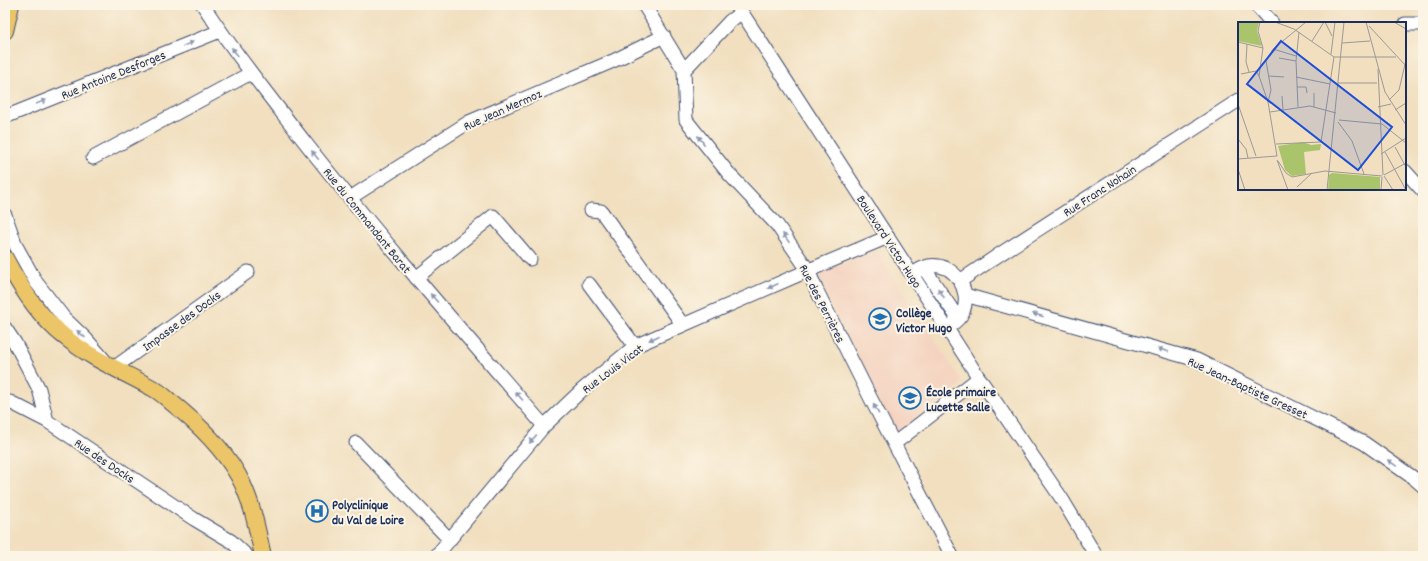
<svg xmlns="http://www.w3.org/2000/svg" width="1428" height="561" font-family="Dekko,sans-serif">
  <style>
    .built { fill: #f4d3c0 }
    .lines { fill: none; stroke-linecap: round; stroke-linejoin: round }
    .minor-casing { stroke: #3b496d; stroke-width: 15 }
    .major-casing { stroke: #3b496d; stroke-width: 18 }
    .minor { stroke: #fff; stroke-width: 13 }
    .major { stroke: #edc569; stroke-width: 16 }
    .oneway { fill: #8d97ae }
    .labels { text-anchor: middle; stroke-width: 4; stroke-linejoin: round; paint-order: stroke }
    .street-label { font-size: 13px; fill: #1b2f5e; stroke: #fcf5e5 }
    .poi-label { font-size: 13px; font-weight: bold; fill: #1b2f5e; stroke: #fcf5e5; text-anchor: start }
    .inset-road { fill: none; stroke: #9b9998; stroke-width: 1 }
    .view { fill: #1d4ed8; fill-opacity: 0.15; stroke: #1d4ed8; stroke-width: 2 }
    .inset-edge { fill: none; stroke: #1b2f5e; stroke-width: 2 }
  </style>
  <rect width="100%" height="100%" fill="#fcf5e5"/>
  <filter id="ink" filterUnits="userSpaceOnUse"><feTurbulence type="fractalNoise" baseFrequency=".025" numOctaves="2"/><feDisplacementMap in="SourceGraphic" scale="8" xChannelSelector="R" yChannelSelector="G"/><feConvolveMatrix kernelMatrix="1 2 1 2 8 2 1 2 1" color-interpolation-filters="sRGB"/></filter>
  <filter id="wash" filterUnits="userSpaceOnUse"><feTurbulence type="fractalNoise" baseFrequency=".012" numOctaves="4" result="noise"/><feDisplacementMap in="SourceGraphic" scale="16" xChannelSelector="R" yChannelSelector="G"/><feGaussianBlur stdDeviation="0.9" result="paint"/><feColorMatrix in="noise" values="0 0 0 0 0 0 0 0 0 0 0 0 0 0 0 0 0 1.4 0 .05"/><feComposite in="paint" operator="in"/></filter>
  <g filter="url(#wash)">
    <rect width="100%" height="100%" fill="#f1dfbf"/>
    <path class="built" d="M876,250L963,383L895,433L819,280L821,273L862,256L864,258Z"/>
  </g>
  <g filter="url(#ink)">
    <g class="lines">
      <g class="minor-casing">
        <path id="minor" d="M203,5C234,53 270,97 304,141C381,239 463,332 544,426
          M644,5L684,70L686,120L729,174L777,225L808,270L816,289L871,399L952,556
          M737,5L979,378L1062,499L1096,556
          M1256,5L1272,23
          M1405,24H1423
          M684,70L730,21L742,12
          M5,117L220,31
          M93,158L251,73
          M1405,171L1423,191
          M350,198L469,122L613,61L664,36
          M591,210L601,211L683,325
          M5,215L16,246L36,282L64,318L86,339L106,362
          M924,268L955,314L957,320
          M912,274C917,271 923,267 929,266C954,262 972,290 963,312C960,319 953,324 947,328
          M416,278L493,216L530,259
          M960,281L1000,254L1239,100
          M589,284L635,346
          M965,295L1197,360L1364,443L1415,479L1423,486
          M5,328L15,343L39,389L47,421L194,519L231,541L247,556
          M115,367L248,272
          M5,401L10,402L47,421
          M356,443L450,540
          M895,443L979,378
          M436,556L544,426L582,390L635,346L814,268L888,237"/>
      </g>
      <g class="major-casing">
        <path id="major" d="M5,31L11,5
          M5,258C20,287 39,317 65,337C91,359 124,372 154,389C160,392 165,397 171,402C196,422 222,447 238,475C252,500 257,529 263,556"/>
      </g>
      <use href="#minor" class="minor"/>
      <use href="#major" class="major"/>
    </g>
    <defs><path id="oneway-solid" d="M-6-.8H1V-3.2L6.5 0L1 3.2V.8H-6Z"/></defs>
    <g class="oneway">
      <use href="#oneway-solid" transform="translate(188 44) rotate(-22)"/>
      <use href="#oneway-solid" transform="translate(235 52) rotate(-127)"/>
      <use href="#oneway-solid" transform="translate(41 102) rotate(-22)"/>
      <use href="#oneway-solid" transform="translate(701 140) rotate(-128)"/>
      <use href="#oneway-solid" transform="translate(315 155) rotate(-128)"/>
      <use href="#oneway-solid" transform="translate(786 238) rotate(-125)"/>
      <use href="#oneway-solid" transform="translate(773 286) rotate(156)"/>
      <use href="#oneway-solid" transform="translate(941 293) rotate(-124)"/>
      <use href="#oneway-solid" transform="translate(434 298) rotate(-131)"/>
      <use href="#oneway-solid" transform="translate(1038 315) rotate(-164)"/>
      <use href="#oneway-solid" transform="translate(81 334) rotate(-139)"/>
      <use href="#oneway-solid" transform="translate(654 338) rotate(156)"/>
      <use href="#oneway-solid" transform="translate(1163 350) rotate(-164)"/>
      <use href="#oneway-solid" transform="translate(519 396) rotate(-131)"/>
      <use href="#oneway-solid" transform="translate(876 409) rotate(-119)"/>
      <use href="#oneway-solid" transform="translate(533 439) rotate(130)"/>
      <use href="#oneway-solid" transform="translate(1392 463) rotate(-145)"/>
    </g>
  </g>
  <defs>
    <g id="school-ring" transform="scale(1.15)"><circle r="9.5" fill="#fcf5e5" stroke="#1f6fb2" stroke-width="1.5"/><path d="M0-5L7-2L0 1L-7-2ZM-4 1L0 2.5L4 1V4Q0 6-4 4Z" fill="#1f6fb2"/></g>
    <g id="hospital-ring" transform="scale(1.15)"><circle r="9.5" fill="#fcf5e5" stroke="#1f6fb2" stroke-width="1.5"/><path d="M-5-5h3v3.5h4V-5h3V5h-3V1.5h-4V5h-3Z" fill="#1f6fb2"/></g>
  </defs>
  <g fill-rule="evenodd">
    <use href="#school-ring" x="880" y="319"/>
    <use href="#school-ring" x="910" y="398"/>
    <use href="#hospital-ring" x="317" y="511"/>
  </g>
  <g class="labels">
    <g class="street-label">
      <text transform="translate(113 74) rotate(-22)" y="5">Rue Antoine Desforges</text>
      <text transform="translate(502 109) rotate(-24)" y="5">Rue Jean Mermoz</text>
      <text transform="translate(1099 190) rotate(-33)" y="5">Rue Franc Nohain</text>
      <text transform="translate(368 220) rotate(51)" y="5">Rue du Commandant Barat</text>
      <text transform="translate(890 241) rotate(57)" y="5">Boulevard Victor Hugo</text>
      <text transform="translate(823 303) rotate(63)" y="5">Rue des Perrières</text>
      <text transform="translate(181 320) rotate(-36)" y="5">Impasse des Docks</text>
      <text transform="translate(612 368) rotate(-37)" y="5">Rue Louis Vicat</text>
      <text transform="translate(1248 387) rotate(25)" y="5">Rue Jean-Baptiste Gresset</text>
      <text transform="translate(105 460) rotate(34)" y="5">Rue des Docks</text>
    </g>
    <g class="poi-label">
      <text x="896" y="317">Collège<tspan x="896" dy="15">Victor Hugo</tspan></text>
      <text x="926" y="396">École primaire<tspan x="926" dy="15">Lucette Salle</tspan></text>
      <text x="332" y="509">Polyclinique<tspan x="332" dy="15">du Val de Loire</tspan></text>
    </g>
  </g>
  <g transform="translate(1238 22)">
    <rect width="168" height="168" fill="#f1dfbf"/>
    <path d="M65,120L73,123L83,122L82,128L66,130L68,152L54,154L47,148L40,124ZM94,151L142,155V168H90L91,153Z" fill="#a9c46b"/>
    <path d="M0,0H21L19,9L24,24L0,19Z" fill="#a9c46b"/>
    <path class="inset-road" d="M22,0L20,9L25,26L21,54L30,80M37,0L56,7L96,35H158M87,0L94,14M128,0L147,70L168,103M156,0L168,7M131,4L168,44M74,19L86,0M0,20L25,26M104,21L132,19M9,22L8,40L11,50M35,27L58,34M93,32L97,0M41,36L58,39M140,47L145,153M3,52L18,49L21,54M31,54L46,55M58,55L92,62M100,61H139M59,65H68L69,71M76,71V85M44,74L45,88M151,78L161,68L168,38M0,82L18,134M60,85L58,39L61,10M140,85L153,82M157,88L168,81M32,90L72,84L98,91M101,98L144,102L168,121M100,100L114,119L126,152M0,117L8,127L10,136M38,122L83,120L96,35M157,125L168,145M147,130L168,168M143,132L168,116M0,137L39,134L30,80L33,68L28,39L35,27L68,0M39,138L50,168M40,139L48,151L54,155L87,149L144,154M0,147L7,168M146,153L168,141M146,154L155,168M59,165L74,151M89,168L106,0M143,168L144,155"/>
    <path class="view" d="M43,19L154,105L120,148L9,62Z"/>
    <rect width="168" height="168" class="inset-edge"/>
  </g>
  <rect width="1428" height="561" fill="none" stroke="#fcf5e5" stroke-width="20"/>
</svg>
